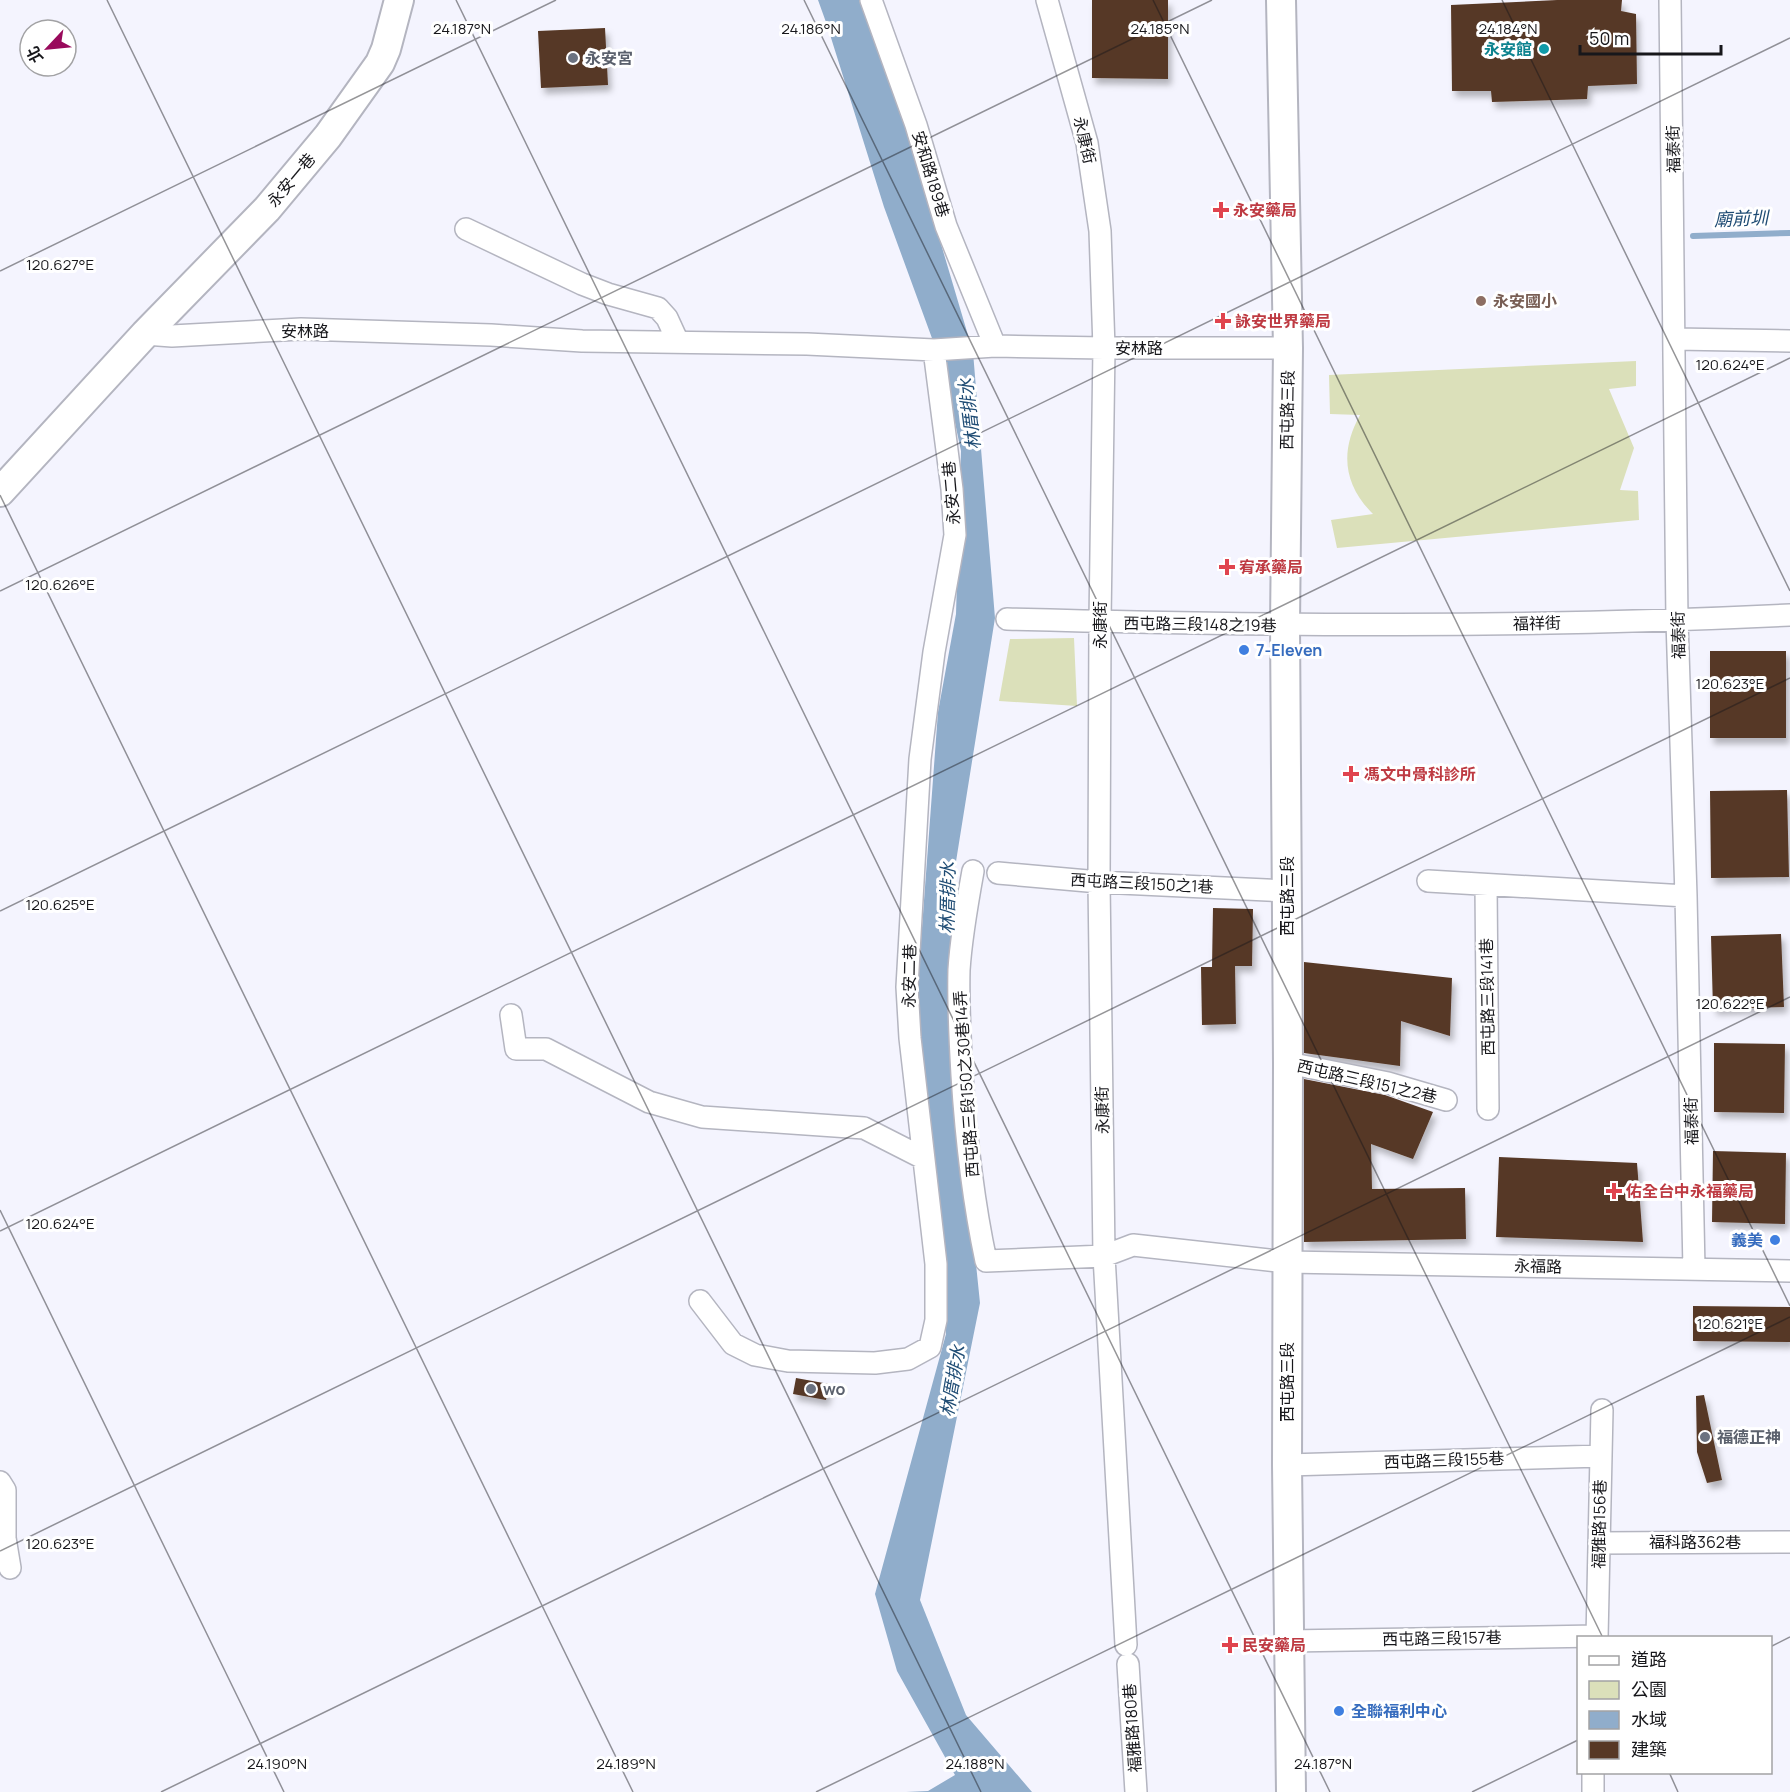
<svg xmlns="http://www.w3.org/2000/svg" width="1790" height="1792" font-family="Manrope,'Noto Sans TC',sans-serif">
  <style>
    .green { fill: #dbe0ba }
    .water { fill: #90adcb }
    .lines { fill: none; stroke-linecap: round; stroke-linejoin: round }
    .stream { stroke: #90adcb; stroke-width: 6 }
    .building { fill: #573825; filter: url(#shadow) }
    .street-casing { stroke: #b4b5c0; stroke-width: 24 }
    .secondary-casing { stroke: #b4b5c0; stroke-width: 32 }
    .street { stroke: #fff; stroke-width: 21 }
    .secondary { stroke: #fff; stroke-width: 28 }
    .ticks { fill: none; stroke: #17171b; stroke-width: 1.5; stroke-opacity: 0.45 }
    .culture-dot { fill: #0f9aa8; stroke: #fff; stroke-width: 2 }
    .worship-dot { fill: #6b7280; stroke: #fff; stroke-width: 2 }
    .health-dot { fill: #e0444e; stroke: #fff; stroke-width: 2 }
    .education-dot { fill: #8d6e63; stroke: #fff; stroke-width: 2 }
    .shop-dot { fill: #3f7fe0; stroke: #fff; stroke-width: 2 }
    .labels { text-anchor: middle; stroke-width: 6; stroke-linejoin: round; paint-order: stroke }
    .culture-label { font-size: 16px; font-weight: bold; fill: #0d838f; stroke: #fff; text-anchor: end }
    .worship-label { font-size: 16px; font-weight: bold; fill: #5b616d; stroke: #fff; text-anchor: start }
    .street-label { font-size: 16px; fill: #17171b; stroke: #fff }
    .health-label { font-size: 16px; font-weight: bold; fill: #be3a42; stroke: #fff; text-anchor: start }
    .education-label { font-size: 16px; font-weight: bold; fill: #785e54; stroke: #fff; text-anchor: start }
    .shop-label { font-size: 16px; font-weight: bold; fill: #366cbe; stroke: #fff; text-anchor: start }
    .water-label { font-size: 18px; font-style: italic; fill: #1f4c74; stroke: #fff }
    .ticks-label { font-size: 15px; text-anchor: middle; fill: #17171b; stroke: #fff; stroke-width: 6; stroke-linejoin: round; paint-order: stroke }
  </style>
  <defs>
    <filter id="shadow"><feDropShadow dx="3.5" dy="6" stdDeviation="3" flood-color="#0004"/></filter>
  </defs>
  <rect width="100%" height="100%" fill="#f4f4fe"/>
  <path class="green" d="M1636,361V386L1609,389L1634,448L1620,490L1638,491L1639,520L1337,548L1331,520L1373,514C1343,484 1340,451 1360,415L1330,414L1329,375Z
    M1074,638L1077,706L999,701L1010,639Z"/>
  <path class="water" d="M818,0H859L890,72L973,352L995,618L954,874L951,1073L969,1196L980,1303L920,1600L966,1715L1032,1792H906L928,1791L955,1775L897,1671L875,1594L946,1334L933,1171L915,1022L938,712L956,614L961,451L944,371L884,207L827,25Z"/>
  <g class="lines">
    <path class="stream" d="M1693,236L1790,233"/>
  </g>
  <path class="building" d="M1092,0H1168V79L1092,78Z
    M1557,0H1622L1621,11L1636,14L1637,84L1588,86L1587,99L1492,102L1491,91H1452L1451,5Z
    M605,28L608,85L541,88L538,31Z
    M1710,651H1786V738H1710Z
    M1787,790L1789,877L1711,878L1710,791Z
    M1213,908L1253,909L1252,966H1235L1236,1024L1202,1025L1201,967H1212Z
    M1781,934L1784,1007L1713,1009L1711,936Z
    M1304,962L1452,978L1450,1036L1401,1021L1400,1066L1304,1053Z
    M1714,1043L1785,1044L1784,1113L1714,1112Z
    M1304,1079L1385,1095L1433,1112L1413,1159L1371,1144L1372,1189L1465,1188L1466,1239L1304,1242Z
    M1713,1151L1786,1153L1785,1224L1712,1222Z
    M1499,1157L1637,1163L1643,1242L1496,1237Z
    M1693,1306L1790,1307V1342L1693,1341Z
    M796,1378L829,1384L826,1400L793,1394Z
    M1704,1395L1722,1480L1707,1483L1697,1452L1696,1396Z"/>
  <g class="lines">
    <g class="street-casing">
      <path id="street" d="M871,0L916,125L946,226L995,346
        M1047,0L1087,143L1100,231L1104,348L1100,621L1099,882L1104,1256L1126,1645
        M1670,0L1677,621L1686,896L1694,1269
        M466,229L582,284L608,294L658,308L667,318L678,342
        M145,334L172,336L301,329L491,335L582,341L807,344L934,350L995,346L1104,348H1288
        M1675,339L1790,341
        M1007,619C1268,626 1529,628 1790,615
        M973,871C967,904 961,937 959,970C958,1005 960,1040 962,1075C966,1138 973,1200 986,1261L1104,1256L1133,1245L1287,1262L1790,1271
        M998,873L1099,882L1287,891
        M1428,881L1686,896
        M1486,885L1488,1109
        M511,1015L516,1049H546L649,1102L702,1117L864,1128L923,1158
        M1288,1063L1388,1083L1446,1100
        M700,1301L733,1344L755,1355L788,1361L875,1363L908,1359L930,1347L936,1320V1264L910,1038L907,987L920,759L934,652L955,535L952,489L934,350
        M1287,1465L1601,1456
        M0,1482L5,1490V1538L10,1568
        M1599,1543L1790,1542
        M1597,1638L1602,1410
        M1288,1641L1597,1636
        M1128,1664L1136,1792
        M1593,1792V1772"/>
    </g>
    <g class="secondary-casing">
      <path id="secondary" d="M1281,0L1288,348L1285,625L1288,1063L1287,1465L1291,1792
        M0,492L145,334L267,209L328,136L380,63L386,49L399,0"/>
    </g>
    <use href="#street" class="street"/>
    <use href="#secondary" class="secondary"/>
  </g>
  <path class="ticks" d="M107,0L981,1792M456,0L1330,1792M804,0L1603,1638M1153,0L1790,1306M1502,0L1790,591M0,271L556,0M0,495L633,1792M0,591L1212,0M0,911L1790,38M0,1210L284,1792M0,1231L1790,358M0,1551L1790,678M1770,1647L1790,1637M1669,1772L1678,1792M161,1792L1790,997M816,1792L1790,1317M1472,1792L1578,1740"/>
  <circle class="culture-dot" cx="1544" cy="49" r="6"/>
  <g class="worship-dot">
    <circle cx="573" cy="58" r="6"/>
    <circle cx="811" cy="1389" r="6"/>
    <circle cx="1705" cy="1437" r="6"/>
  </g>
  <g class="health-dot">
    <path d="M1218 201h6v6h6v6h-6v6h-6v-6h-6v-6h6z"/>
    <path d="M1220 312h6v6h6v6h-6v6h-6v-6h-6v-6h6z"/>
    <path d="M1224 558h6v6h6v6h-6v6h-6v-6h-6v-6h6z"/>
    <path d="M1348 765h6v6h6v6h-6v6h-6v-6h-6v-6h6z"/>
    <path d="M1611 1182h6v6h6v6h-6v6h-6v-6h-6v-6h6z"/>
    <path d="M1227 1636h6v6h6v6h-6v6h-6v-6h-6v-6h6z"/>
  </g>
  <circle class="education-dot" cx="1481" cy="301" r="6"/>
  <g class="shop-dot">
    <circle cx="1244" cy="650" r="6"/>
    <circle cx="1775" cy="1240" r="6"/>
    <circle cx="1339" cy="1711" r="6"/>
  </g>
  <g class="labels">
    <g class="culture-label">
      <text x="1532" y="55">永安館</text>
    </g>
    <g class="worship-label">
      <text x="585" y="64">永安宮</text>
      <text x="823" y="1395">wo</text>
      <text x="1717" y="1443">福德正神</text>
    </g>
    <g class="street-label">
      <text transform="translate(1085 140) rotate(77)" y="6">永康街</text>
      <text transform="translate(1673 149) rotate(-91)" y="6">福泰街</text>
      <text transform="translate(931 174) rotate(73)" y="6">安和路189巷</text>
      <text transform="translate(291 180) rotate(-50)" y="6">永安一巷</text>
      <text x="305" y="337">安林路</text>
      <text x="1139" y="354">安林路</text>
      <text transform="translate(1287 410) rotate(-89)" y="6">西屯路三段</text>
      <text transform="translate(951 493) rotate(-95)" y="6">永安二巷</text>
      <text transform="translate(1537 623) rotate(-1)" y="6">福祥街</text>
      <text transform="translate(1200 624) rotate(1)" y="6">西屯路三段148之19巷</text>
      <text transform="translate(1100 625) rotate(-90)" y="6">永康街</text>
      <text transform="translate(1678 635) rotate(-91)" y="6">福泰街</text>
      <text transform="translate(1142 883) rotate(3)" y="6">西屯路三段150之1巷</text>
      <text transform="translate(1287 896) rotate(-90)" y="6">西屯路三段</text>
      <text transform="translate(909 976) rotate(-89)" y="6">永安二巷</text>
      <text transform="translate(1487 997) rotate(-91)" y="6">西屯路三段141巷</text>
      <text transform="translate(1367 1081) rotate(13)" y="6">西屯路三段151之2巷</text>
      <text transform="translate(966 1084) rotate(-94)" y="6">西屯路三段150之30巷14弄</text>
      <text transform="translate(1102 1110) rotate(-91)" y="6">永康街</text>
      <text transform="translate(1691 1121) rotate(-91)" y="6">福泰街</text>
      <text transform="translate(1538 1266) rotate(1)" y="6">永福路</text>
      <text transform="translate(1287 1382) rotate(-90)" y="6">西屯路三段</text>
      <text transform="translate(1444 1460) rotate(-2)" y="6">西屯路三段155巷</text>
      <text transform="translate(1599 1524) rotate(-89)" y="6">福雅路156巷</text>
      <text x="1695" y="1548">福科路362巷</text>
      <text transform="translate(1442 1638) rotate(-1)" y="6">西屯路三段157巷</text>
      <text transform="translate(1132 1728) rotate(-94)" y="6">福雅路180巷</text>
    </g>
    <g class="health-label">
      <text x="1233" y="216">永安藥局</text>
      <text x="1235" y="327">詠安世界藥局</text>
      <text x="1239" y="573">宥承藥局</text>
      <text x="1364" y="780">馮文中骨科診所</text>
      <text x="1626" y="1197">佑全台中永福藥局</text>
      <text x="1242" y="1651">民安藥局</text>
    </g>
    <g class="education-label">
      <text x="1493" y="307">永安國小</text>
    </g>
    <g class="shop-label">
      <text x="1256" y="656">7-Eleven</text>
      <text x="1763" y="1246" text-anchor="end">義美</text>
      <text x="1351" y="1717">全聯福利中心</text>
    </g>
    <g class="water-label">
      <text transform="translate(1741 219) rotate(-2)" y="6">廟前圳</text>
      <text transform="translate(970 414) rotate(-97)" y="6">林厝排水</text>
      <text transform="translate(948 898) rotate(-89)" y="6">林厝排水</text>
      <text transform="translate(953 1381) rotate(-80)" y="6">林厝排水</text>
    </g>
  </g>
  <g class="ticks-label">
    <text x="1508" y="34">24.184°N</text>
    <text x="462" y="34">24.187°N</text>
    <text x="811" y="34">24.186°N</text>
    <text x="1160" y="34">24.185°N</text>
    <text x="60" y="270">120.627°E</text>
    <text x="1730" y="370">120.624°E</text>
    <text x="60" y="590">120.626°E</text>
    <text x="1730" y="689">120.623°E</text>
    <text x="60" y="910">120.625°E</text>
    <text x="1730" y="1009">120.622°E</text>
    <text x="60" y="1229">120.624°E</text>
    <text x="1730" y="1329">120.621°E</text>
    <text x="60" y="1549">120.623°E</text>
    <text x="277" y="1769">24.190°N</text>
    <text x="626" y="1769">24.189°N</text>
    <text x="975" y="1769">24.188°N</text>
    <text x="1323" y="1769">24.187°N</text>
  </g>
  <rect x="1577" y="1636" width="195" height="138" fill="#ffffff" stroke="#a2a2a4" stroke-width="1.5"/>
  <rect x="1589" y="1656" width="30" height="9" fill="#ffffff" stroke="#a2a2a4" stroke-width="1.5"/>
  <text x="1631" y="1666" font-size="18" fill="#17171b">道路</text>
  <rect x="1589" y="1681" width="30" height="18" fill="#dbe0ba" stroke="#a2a2a4" stroke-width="1.5"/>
  <text x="1631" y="1696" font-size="18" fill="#17171b">公園</text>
  <rect x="1589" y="1711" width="30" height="18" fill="#90adcb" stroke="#a2a2a4" stroke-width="1.5"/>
  <text x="1631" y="1726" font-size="18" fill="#17171b">水域</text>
  <rect x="1589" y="1741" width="30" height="18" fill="#573825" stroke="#a2a2a4" stroke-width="1.5"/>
  <text x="1631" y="1756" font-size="18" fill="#17171b">建築</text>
  <g transform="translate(48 48) rotate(244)"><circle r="28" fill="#ffffff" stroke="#a2a2a4" stroke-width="1.5"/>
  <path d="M0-4.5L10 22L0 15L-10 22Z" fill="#990a5c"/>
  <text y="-9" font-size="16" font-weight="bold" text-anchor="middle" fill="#17171b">北</text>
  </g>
  <path d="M1580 45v9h141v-9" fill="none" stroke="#17171b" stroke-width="3"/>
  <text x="1589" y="45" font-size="18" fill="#17171b" stroke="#ffffff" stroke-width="4.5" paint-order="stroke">50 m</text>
</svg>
